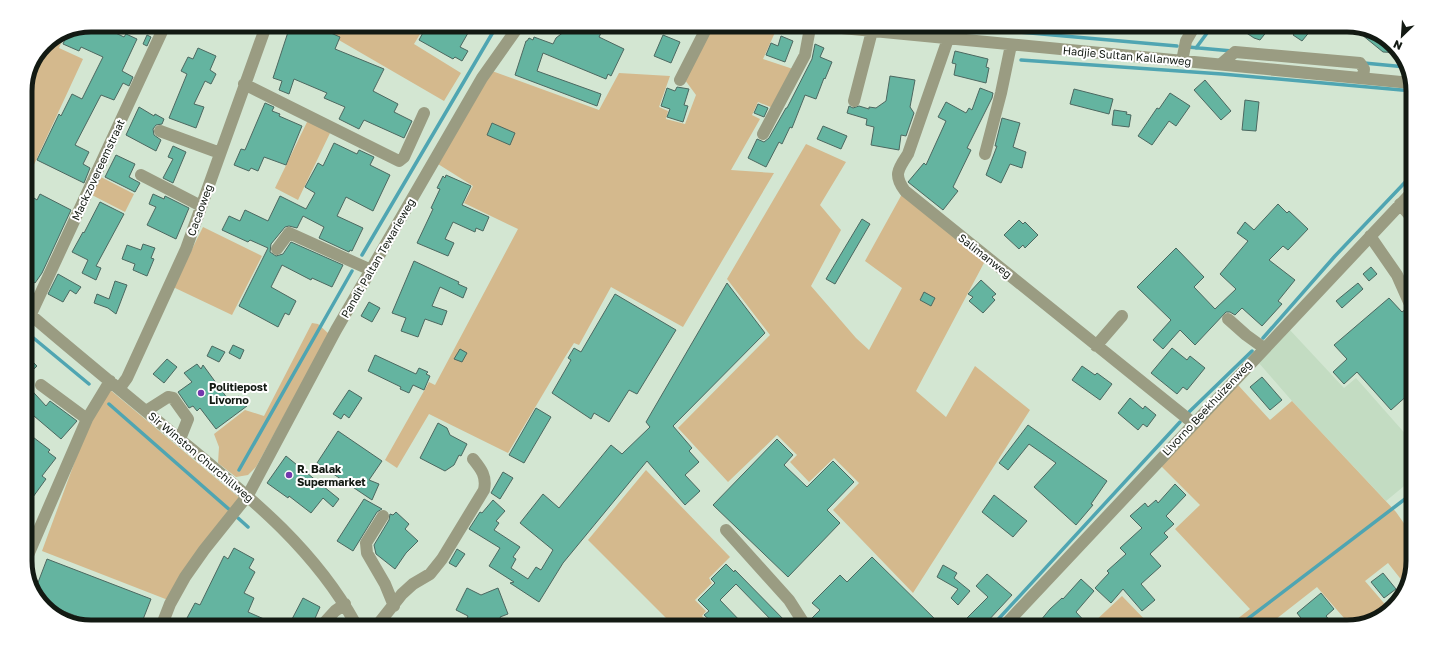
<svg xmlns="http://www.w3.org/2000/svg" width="1438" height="652" font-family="'Golos Text',sans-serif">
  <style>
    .built { fill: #c3dcc2 }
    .green { fill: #d4b98d }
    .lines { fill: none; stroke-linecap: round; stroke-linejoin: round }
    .stream { stroke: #4fa5b2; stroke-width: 3.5 }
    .building { fill: #64b4a0; stroke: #4c6860 }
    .minor { stroke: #9a9c82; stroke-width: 12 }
    .poi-dot { fill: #7437ad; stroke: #fff; stroke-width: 1.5 }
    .labels { text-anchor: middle; stroke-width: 4; stroke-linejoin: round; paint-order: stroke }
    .street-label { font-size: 11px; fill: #131a13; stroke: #fff }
    .poi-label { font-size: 11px; font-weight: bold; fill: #131a13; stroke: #fff; text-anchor: start }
    .rim { fill: none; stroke: #131a13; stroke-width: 5 }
  </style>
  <rect width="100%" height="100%" fill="#d3e6d2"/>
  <path class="built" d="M1289,329L1344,388L1356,378L1409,438V482L1386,501L1292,401L1258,362Z"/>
  <path class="green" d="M328,26H425L414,44L461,73L444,101L325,32Z
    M712,27L777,28L763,59L793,69L773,108L758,102L752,115L760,119L731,170L774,173L683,327L611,287L579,345L574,343L565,357L508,453L429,414L397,468L385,460L429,382L435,385L518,229L464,203L473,186L438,164L492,71L599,110L619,73L670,76L659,107L668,111L666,119L685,124L696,95L685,80Z
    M64,36L59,48L83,59L25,184V87L44,44Z
    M308,120L331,131L298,200L275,188Z
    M806,144L846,162L820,205L841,230L811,286L856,338L869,350L902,288L865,261L902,194L985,261L916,391L946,417L975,366L1030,410L913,593L833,510L859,483L834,458L809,482L790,462L797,455L777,435L728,482L678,428L770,335L727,279Z
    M99,176L134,194L125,212L90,194Z
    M203,227L262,256L232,315L173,287Z
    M312,323L318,324L329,334L256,467L248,475L236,477L218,463L219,447L214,434L245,410L264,416Z
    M1238,385L1270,420L1292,401L1396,512L1408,529L1407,587L1388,563L1365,581L1389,609L1384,616L1351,626L1317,587L1266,627H1235L1232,623L1250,609L1175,529L1200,505L1161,466Z
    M109,389L242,500L168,600L42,551L93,412Z
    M646,470L730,557L709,578L712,583L695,600L706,611L702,616L710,624H672L588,540Z
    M1122,596L1151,626H1093L1092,624Z"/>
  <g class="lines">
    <path class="stream" d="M985,29L1177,46
      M1188,47L1232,51
      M1196,48L1210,29
      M1021,60L1222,74L1413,91
      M1364,63L1406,67
      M362,255L496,27
      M25,331L89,384
      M1263,338L1335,256L1412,175
      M109,404L231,511
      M1189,412L1252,351
      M239,470L352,271
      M238,518L248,527
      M992,626L1180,422
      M1237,627L1409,496"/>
  </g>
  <path class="building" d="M91,25H99L124,37L126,34L137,39L122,71L133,77L129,86L123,83L114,100L101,95L75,145L89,152L83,164L90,168L84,183L37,160L59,114L61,116L72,94L82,99L103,57L81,47L79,51L63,44L67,35Z
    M290,26H326L324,30L340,37L335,49L384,69L373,91L398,104L394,112L412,121L404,138L364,120L359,129L339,119L345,107L324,98L327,93L294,79L289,94L279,90L282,81L273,78Z
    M440,26L453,31L457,26L468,33L460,47L468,51L462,61L455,57L453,59L419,40L426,27L436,33Z
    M570,27H576L586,32L589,27H604L599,37L624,49L611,76L608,74L606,79L543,53L537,71L601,94L597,106L515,75L526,41H527L529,38L533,40L534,37L553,44L556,38Z
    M1242,30H1268L1260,40L1254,38Z
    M1297,30H1311L1302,41L1293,35Z
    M1356,30H1373L1401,53L1383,52Z
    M147,35L151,37L147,46L143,44Z
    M663,35L680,42L671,63L654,56Z
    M781,36L793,41L785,62L766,55L771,43L778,46Z
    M815,44L824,48L820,57L832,62L825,79L824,78L816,99L805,95L792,128L790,127L782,144L779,142L766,167L748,158L757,139L764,142L769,138L786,108H787L812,59Z
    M198,48L216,56L210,70L216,74L211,84L205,81L194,104L204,107L196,128L169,118L187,74L181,71L188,57L193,59Z
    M955,51L988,59L986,67L989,68L986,83L954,75L956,64L952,63Z
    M890,76L915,80L910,107L914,113L906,136L901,135L899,150L871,145L874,127L866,125L867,119L847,113L849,106L853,108L859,106L869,109V107L876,108L886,101Z
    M1205,80L1231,111L1221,120L1194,90Z
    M677,87L689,89L684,105L688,106L683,122L667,117L670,109L661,106L667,88L675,91Z
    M980,88L993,93L992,98L967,148L971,150L953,187L958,191L943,210L908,182L924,163L926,165L946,121L938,117L946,102L966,113L969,108L972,110Z
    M1074,89L1113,99L1109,114L1070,104Z
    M1170,93L1190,106L1176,126L1169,121L1152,145L1138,136L1157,108L1159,109Z
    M1245,100L1259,102L1256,131L1242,130Z
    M265,103L274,107L272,111L280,114L279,116L302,126L286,165L264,157L258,171L251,168L249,171L234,165L241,149L245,150Z
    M758,104L768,108L764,117L754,113Z
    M139,107L154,116L155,114L164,119L162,124L156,125L153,129L154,135L161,140L156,151L126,135Z
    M1114,110L1127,112L1126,114L1131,115L1129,127L1112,125Z
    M1002,118L1020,123L1013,147L1026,152L1022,168L1010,164L1001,183L986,175L997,146H995Z
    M492,123L515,133L510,145L487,135Z
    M823,126L847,136L841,149L817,139Z
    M334,143L357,154L359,150L374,157L370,165L390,175L373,211L346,197L337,216L363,228L352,251L350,250L349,252L319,238L324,227L303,216L297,228L289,226L285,227L271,244L270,252L276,256L283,254L291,242L343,265L332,287L312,278L311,280L282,265L271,287L296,301L289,315L285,313L278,327L239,306L268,248L250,240L248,242L222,230L229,216L240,221L245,210L268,221L280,196L306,209L315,193L305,187L318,163L323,166Z
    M173,146L186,152L173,183L163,178L173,159L168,157Z
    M116,155L135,164L129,177L140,183L135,192L105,177Z
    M446,175L471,186L462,205L489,217L483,231L476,228L475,232L453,222L445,239L454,243L448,256L417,243L433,209L431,208L440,189L437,188L443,176L445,178Z
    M40,194L71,210L42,273L35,283L25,276V215L34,198L37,200Z
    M153,194L164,199L165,196L189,208L176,239L147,225L156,207L149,204Z
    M100,202L124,214L96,266L101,268L96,280L82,273L88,260L72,252L83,232L84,233Z
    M1278,204L1287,213L1289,211L1308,229L1288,250L1283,246L1269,260L1295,280L1278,301L1282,304L1262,326L1242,308L1235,315L1230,312H1226L1195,345L1180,330L1163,349L1153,340L1171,320L1137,287L1176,248L1204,277L1194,287L1215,309L1236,289L1220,274L1248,241L1237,233L1245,222L1254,230Z
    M862,219L870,224L835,284L826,279Z
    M1019,220L1023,224L1025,222L1038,235L1025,248L1023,245L1019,249L1004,235Z
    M143,244L155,248L151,258L154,259L147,276L133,270L135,264L122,259L127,245L141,250Z
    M414,261L459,282L458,284L467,288L463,298L440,287L432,306L447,311L442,325L425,319L418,337L401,331L406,318L392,313Z
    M1371,267L1377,274L1369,281L1363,274Z
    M58,274L81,287L76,294L70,290L63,302L48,294Z
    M981,280L996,294L992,297L995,300L983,313L969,301L973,297L968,294Z
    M115,281L127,285L116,314L108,308L94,303L97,294L109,299Z
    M727,283L765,333L673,426L692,448L689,451L699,462L685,475L700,491L685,505L647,461L563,563L539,602L510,583L514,582L489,566L500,548L469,529L480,512L482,513L493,500L505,511L496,521L499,523L494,530L520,547L513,557L516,559L511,568L528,579L536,567L541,570L553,550L520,523L543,494L559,508L611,445L622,454L650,427L646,422Z
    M1358,283L1363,289L1342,308L1336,301Z
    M924,292L935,298L931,306L920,300Z
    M615,294L676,330L637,394L629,390L609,422L594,413L591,419L552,393L571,360L568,358L574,348L581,352Z
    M1389,298L1402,312L1406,309H1411L1410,393L1391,410L1357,372L1344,384L1333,372L1347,359L1334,345Z
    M369,302L380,308L372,322L361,316Z
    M233,345L244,350L240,359L229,353Z
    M212,346L225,352L219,362L207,356Z
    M1172,348L1187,360L1190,356L1205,368L1187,390L1183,387L1177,394L1151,373Z
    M460,349L467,353L462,362L454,359Z
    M25,354L37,366L25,378Z
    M375,355L416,374L419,368L428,372L426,374L430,376L424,390L413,385L409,393L400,389L401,387L368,371Z
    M167,359L177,367L164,383L153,374Z
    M197,364L201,369L203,365L230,402L239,396L247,406L216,429L200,408L197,411L193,406L189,408L178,392L192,382L184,373Z
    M1082,366L1095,375L1097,373L1112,384L1100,400L1072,380Z
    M1262,377L1282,400L1270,410L1250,387Z
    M25,383L46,406L50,401L77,421L61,439L34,416L25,424Z
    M349,390L362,398L349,418L344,414L341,419L333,414Z
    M1130,398L1143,409L1145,406L1156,415L1147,427L1143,424L1138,430L1118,413Z
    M536,408L551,417L524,463L509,455Z
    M438,423L447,428L450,435L467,444L461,456L459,455L454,465L445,471L420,458Z
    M1028,425L1107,481L1091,504L1093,505L1076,525L1034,487L1056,463L1029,444L1008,470L999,463Z
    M25,431L50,450L48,452L56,458L42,476L46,479L25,508Z
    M338,431L382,461L369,480L379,484L372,500L317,463Z
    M777,439L793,455L784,465L807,487L833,461L854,482L827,510L840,523L788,577L713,505Z
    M286,456L339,499L333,507L323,498L311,513L289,496L288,498L267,483Z
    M503,472L513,478L500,499L491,493Z
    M1175,484L1186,495L1166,516L1174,524L1164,533L1168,537L1150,554L1161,566L1141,584L1155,600L1142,611L1123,589L1111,603L1095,588L1109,573L1107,571L1126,554L1120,548L1142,528L1130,516L1145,503L1148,507L1156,500L1158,503Z
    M994,495L1027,521L1013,537L982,512Z
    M364,499L382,509L377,512L353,551L337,541Z
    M396,512L409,524L405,529L418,541L406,553L395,569L376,554L374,545L389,520L390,514L393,515Z
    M234,548L254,559L249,568L255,572L244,593L254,598L248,612L273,623L196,622L187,618L195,603L200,605L224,556L228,559Z
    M457,549L465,554L456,567L449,563Z
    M872,557L941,625H815L810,620L820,610L812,603L840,575L847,582Z
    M47,559L151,599L142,622H92L42,603L36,598L34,593Z
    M726,564L734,572L735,570L789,625H776L736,584L720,600L744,625L714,624L704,615L709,611L698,600L715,583L711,579Z
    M943,565L957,573L954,578L970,591L958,605L951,598L958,589L937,577Z
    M1383,573L1396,589L1384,598L1371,582Z
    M987,574L1012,595L986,623L984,621L979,626H974L967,618L988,597L976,586Z
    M1081,579L1094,591L1076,612L1089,626H1036L1050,609L1062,598L1063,599Z
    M467,588L481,595L498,588L508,614L500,617L503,624L465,623L468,616L456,610Z
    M1321,593L1334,609L1326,616L1335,627H1308L1297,613Z
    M303,598L320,607L313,623H290Z"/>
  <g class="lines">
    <path class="minor" d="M842,28L1411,83
      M948,39L908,154C898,169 893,175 905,191L1193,423
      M1182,61L1186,41L1193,29
      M1221,64L1235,52L1360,63L1364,69L1363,78
      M680,80L707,27
      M244,84L399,161L404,157L424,113
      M854,101L872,31
      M160,131L220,153
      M763,134L805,55L810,28
      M985,154L1001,93L1011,45
      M141,175L201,206
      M1400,204L1412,218
      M1370,236L1397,275L1409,302
      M277,249L289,233L371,270
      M25,310C78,356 134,401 188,446C251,498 315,550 355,623
      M31,314L165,25
      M1228,319L1246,335L1264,348
      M1096,346L1122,316
      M41,385L87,419
      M119,389L127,378L186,249L266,26
      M146,411L168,397L173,398L188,419L180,439
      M383,516L366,543L367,553L385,584L394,606
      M25,529L35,538
      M726,530L789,600L805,625
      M25,562L87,419L110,381
      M163,622L170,604L185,577L204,550L248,495L336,330L482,78L518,27
      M324,623L335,611L345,604
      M379,623L402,594L413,584L430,574L442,559L484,490C487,476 481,469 473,459
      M1004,626L1412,192"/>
  </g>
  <g class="poi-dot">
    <circle cx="201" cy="393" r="4"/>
    <circle cx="289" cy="475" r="4"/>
  </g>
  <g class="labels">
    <g class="street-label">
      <text transform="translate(1127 56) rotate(5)" y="4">Hadjie Sultan Kallanweg</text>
      <text transform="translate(98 170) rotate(-65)" y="4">Mackzovereemstraat</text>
      <text transform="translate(200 210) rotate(-70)" y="4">Cacaoweg</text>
      <text transform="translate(985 256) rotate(38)" y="4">Salimanweg</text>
      <text transform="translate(378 258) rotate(-60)" y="4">Pandit Paltan Tewarieweg</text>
      <text transform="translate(1207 408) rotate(-47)" y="4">Livorno Beekhuizenweg</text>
      <text transform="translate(201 457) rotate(40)" y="4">Sir Winston Churchillweg</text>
    </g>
    <g class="poi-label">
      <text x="209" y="391">Politiepost<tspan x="209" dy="13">Livorno</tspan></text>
      <text x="297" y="473">R. Balak<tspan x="297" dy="13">Supermarket</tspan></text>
    </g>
  </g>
  <path d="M0 0H1438V652H0ZM91 32H1347A59 59 0 0 1 1406 91V561A59 59 0 0 1 1347 620H91A59 59 0 0 1 32 561V91A59 59 0 0 1 91 32Z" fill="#fff" fill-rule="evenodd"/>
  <path class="rim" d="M91 32H1347A59 59 0 0 1 1406 91V561A59 59 0 0 1 1347 620H91A59 59 0 0 1 32 561V91A59 59 0 0 1 91 32Z"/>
  <g transform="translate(1402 36) rotate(205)" stroke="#ffffff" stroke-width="3" paint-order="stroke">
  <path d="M0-3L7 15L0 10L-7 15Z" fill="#131a13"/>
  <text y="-6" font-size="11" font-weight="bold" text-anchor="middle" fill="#131a13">N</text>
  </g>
</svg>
